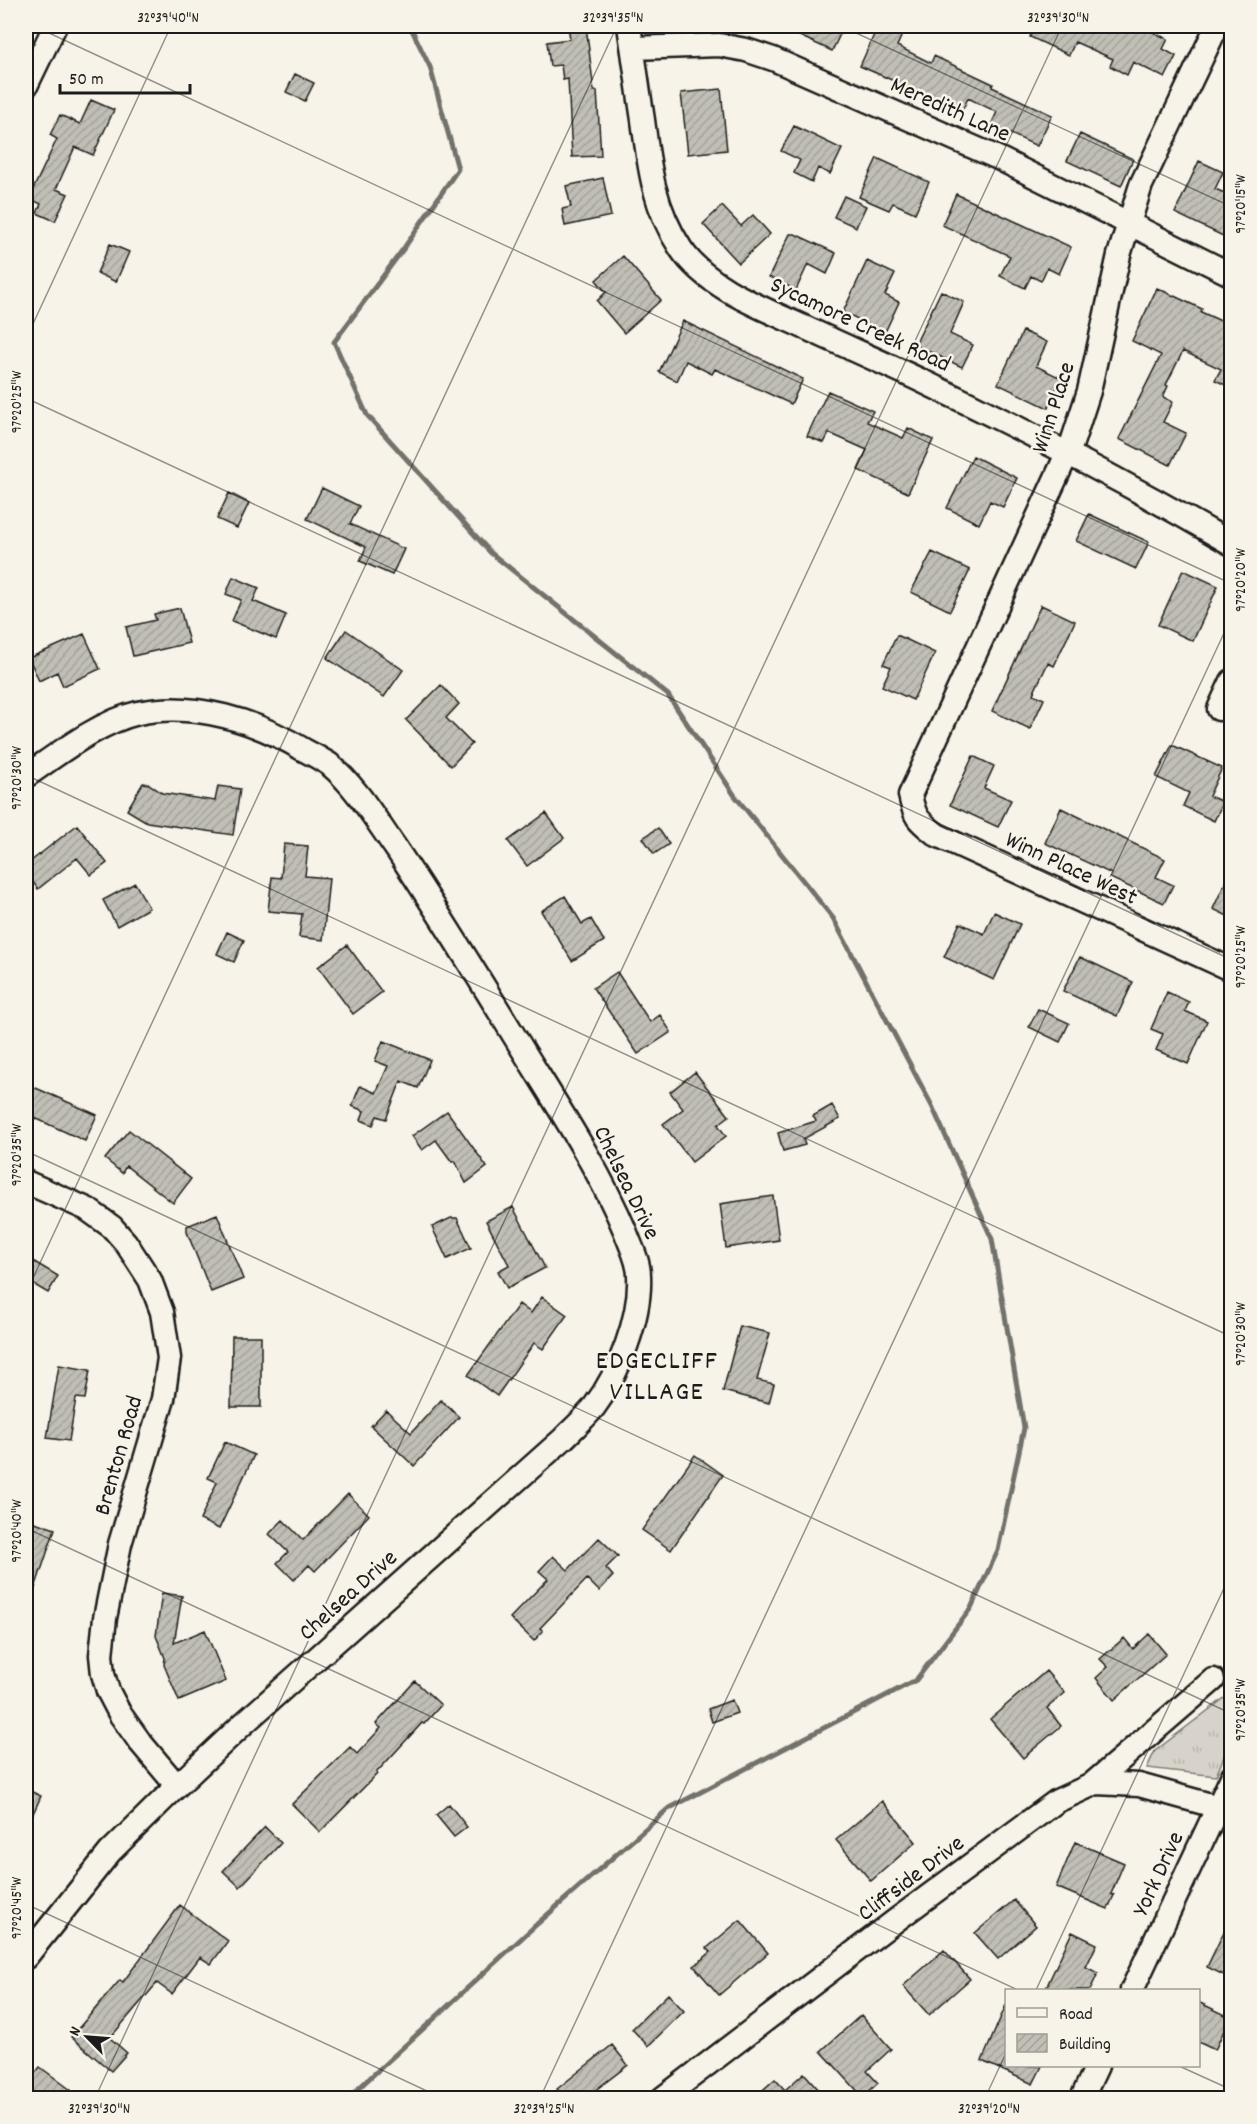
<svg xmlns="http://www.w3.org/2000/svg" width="1257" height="2124" font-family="Dekko,sans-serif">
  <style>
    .grass { fill: url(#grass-tufts); stroke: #7a7874; stroke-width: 1.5 }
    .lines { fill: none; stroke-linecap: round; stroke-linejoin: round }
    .stream { stroke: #72716c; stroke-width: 5 }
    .building { fill: url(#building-hatch); stroke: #1c1c1c; stroke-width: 1.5 }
    .minor-casing { stroke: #1c1c1c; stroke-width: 27 }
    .minor { stroke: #f7f3e8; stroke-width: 22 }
    .ticks { fill: none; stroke: #1c1c1c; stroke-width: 1.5; stroke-opacity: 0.45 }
    .labels { text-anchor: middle; stroke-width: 5; stroke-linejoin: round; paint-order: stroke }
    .street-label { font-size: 24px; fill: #1c1c1c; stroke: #f7f3e8 }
    .quarter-label { font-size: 27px; letter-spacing: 1.5px; fill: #1c1c1c; stroke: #f7f3e8 }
    .neatline { fill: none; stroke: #1c1c1c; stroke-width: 2 }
    .ticks-label { font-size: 15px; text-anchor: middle; fill: #1c1c1c }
  </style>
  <defs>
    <pattern id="grass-tufts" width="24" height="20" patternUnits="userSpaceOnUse" patternTransform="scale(1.5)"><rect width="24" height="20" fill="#d7d3cb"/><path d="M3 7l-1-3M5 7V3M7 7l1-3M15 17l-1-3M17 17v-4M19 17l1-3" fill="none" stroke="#b8b5ae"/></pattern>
    <pattern id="building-hatch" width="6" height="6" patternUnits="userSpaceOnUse" patternTransform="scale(1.5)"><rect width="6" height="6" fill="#c0beb5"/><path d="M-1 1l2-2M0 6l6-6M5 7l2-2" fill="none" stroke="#a4a39b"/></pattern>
  </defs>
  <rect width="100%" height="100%" fill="#f7f3e8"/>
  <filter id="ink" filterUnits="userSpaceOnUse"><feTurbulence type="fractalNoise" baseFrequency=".0167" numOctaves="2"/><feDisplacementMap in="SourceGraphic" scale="12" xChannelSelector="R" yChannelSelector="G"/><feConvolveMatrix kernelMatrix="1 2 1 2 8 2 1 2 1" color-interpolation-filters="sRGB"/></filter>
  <g filter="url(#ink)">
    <path class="grass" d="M1231,1693V1739L1216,1776L1147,1768L1155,1751Z"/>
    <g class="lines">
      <path class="stream" d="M348,2098L537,1924L668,1809L916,1680L971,1608L998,1550L1024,1428L992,1239L932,1106L833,918L735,796L668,695L491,553L367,415L334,342L404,248L458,169L430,67L410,26"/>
    </g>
    <path class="building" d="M568,26H586L594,91H597L601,156L572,157L568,79L563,80L561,65L550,66L547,42L570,39Z
      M778,26H844L832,51Z
      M878,26H906L897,46L931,63L934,56L993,84L992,87L1052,115L1037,146L991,125L997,112L968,98L962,111L860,66Z
      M1035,26H1140L1168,39L1163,49L1176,56L1165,78L1133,62L1127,75L1110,66L1113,59L1075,42L1069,55L1030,37Z
      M295,74L314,83L305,101L286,92Z
      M721,89L727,150L688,154L681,93Z
      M91,100L114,110L93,155L75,147L56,189L68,194L55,221L37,213L41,204L29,198L57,139L50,135L60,115L80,124Z
      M794,126L842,149L830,174L818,168L812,182L794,173L800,160L781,151Z
      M1080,134L1133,159L1121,186L1067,161Z
      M877,158L929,182L915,213L893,203L889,210L859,197Z
      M1199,161L1223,172L1215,189L1232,196V223L1225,237L1175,213Z
      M603,178L611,216L565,226L562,209L571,207L566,186Z
      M956,194L1071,247L1059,274L1047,268L1041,281L1031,276L1025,288L1000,276L1010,256L942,225Z
      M844,196L866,206L856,227L834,217Z
      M722,206L741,226L753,215L770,234L739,263L703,224Z
      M790,234H795L836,253L827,274L808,264L796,290L769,277Z
      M110,244L129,252L116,282L97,273Z
      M623,256L661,300L624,333L597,301L606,292L596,280Z
      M867,261L895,274L885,295L899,302L885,332L843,312Z
      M1157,288L1202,309L1201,312L1232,326V388L1215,380L1221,369L1183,351L1166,385L1168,386L1163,397L1173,402L1163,422L1186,433L1170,465L1119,439L1161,355L1132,341Z
      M941,291L964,302L950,334L973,345L962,367L915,345Z
      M683,321L803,379L791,404L715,369L712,374L686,361L677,381L659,372Z
      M1023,331L1047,342L1036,366L1061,378L1048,408L998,384Z
      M828,391L873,411L867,422L903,438L908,428L933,440L908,493L858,470L867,450L829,433L824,443L807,436Z
      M973,456L1017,478L1003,507L990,501L979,524L947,508Z
      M322,488L359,506L350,524L404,549L392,575L360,561L366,547L307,519Z
      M229,493L249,503L237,528L217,519Z
      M1089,514L1149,542L1136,569L1076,541Z
      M932,552L970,570L950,611L911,592Z
      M1183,570L1218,586L1193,641L1158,625Z
      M233,577L259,588L253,601L286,615L276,639L232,621L241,600L226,594Z
      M1041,605L1075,621L1054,666L1048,663L1033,694L1044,699L1030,729L992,711Z
      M180,608L189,643L133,656L126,627L156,620L154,614Z
      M346,630L403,670L384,697L327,658Z
      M84,634L100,669L63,686L57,672L39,681L29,658Z
      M897,635L935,653L913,700L882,686L891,667L883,664Z
      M441,685L459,704L446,718L472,744L451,766L406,720Z
      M1172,745L1222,768L1209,796L1223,802L1214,821L1183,806L1189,793L1156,777Z
      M973,756L994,766L984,788L1011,800L998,827L950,805Z
      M143,783L149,784L162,793L215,801L218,786L240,789L233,835L147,822L127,810Z
      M1061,808L1165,859L1156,877L1173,885L1164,903L1110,878L1112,874L1045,843Z
      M546,813L564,838L527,866L508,841Z
      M77,825L107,863L91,875L77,858L38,889L26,873V865Z
      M658,828L669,844L654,854L643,838Z
      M284,844L308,846L305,876L329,878L323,940L299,937L302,914L268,911L272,877L281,878Z
      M1232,868V918L1213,909Z
      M135,883L149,908L117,926L103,900Z
      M565,896L582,924L591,919L604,941L572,961L541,911Z
      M994,912L1020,924L994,980L944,957L960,923L984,934Z
      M227,932L244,940L234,962L217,954Z
      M347,945L382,992L353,1014L318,967Z
      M1080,957L1133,982L1117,1016L1063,991Z
      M617,972L650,1022L660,1015L671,1032L638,1054L593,988Z
      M1167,992L1189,1002L1185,1011L1207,1021L1188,1064L1156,1050L1163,1034L1151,1029Z
      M1038,1009L1069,1023L1060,1042L1029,1027Z
      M383,1041L430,1060L418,1088L401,1081L386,1119L377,1116L373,1125L361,1120L364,1111L352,1106L360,1086L376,1093L388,1066L375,1061Z
      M695,1072L729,1116L718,1125L726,1136L692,1162L663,1124L683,1109L670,1092Z
      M29,1085L97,1115L85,1141L26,1114V1093Z
      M832,1105L840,1119L803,1139L805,1145L783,1151L778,1133L816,1121L813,1116Z
      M447,1111L487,1167L466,1183L455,1161L452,1162L436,1140L422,1150L412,1136Z
      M129,1130L191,1179L173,1203L126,1166L122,1173L105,1159Z
      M773,1196L779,1240L726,1248L720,1204Z
      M513,1207L545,1268L507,1288L498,1271L509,1265L486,1221Z
      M217,1214L243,1279L211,1292L187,1232V1226Z
      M451,1218H457L471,1248L447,1259L432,1227Z
      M26,1257L58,1276L48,1293L26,1280Z
      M542,1297L567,1315L543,1349L534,1343L497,1396L468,1375L519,1304L531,1313Z
      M740,1326L770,1333L757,1380L774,1384L769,1403L723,1391Z
      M232,1336H261V1407H231Z
      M59,1365L90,1370L85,1399L76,1398L69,1441L47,1438Z
      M441,1400L459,1417L414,1466L371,1426L386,1410L411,1433Z
      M225,1442L254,1455L219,1529L200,1520L217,1482L208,1478Z
      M695,1455L723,1475L671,1550L642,1530Z
      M348,1494L369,1515L315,1571L309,1565L294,1580L277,1563L288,1552L269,1534L283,1520L303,1540Z
      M26,1519L55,1529L28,1609L26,1608Z
      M599,1538L618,1556L606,1568L613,1576L599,1591L587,1579L540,1628L543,1631L534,1641L510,1618L548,1579L539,1571L553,1556L568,1570Z
      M162,1593L182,1596L174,1643L205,1630L226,1681L179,1701L164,1665L165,1658L156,1636Z
      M1149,1634L1166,1654L1114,1700L1096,1678L1108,1667L1100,1659L1124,1638L1133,1649Z
      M1046,1671L1065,1693L1047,1708L1061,1726L1023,1758L990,1719Z
      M415,1681L441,1705L424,1724L422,1723L376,1773L377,1774L320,1832L292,1804L350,1747L357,1754L381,1728L376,1724Z
      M732,1700L737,1713L712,1722L708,1709Z
      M26,1789L41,1796L26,1829Z
      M882,1801L916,1842L871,1881L836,1840Z
      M449,1804L467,1827L454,1837L436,1815Z
      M265,1827L281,1843L240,1887L223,1871Z
      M1075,1842L1124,1863L1111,1894L1114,1895L1108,1909L1056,1887Z
      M1014,1900L1036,1926L998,1959L975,1933Z
      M180,1905L228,1941L211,1964L200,1957L172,1994L157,1983L110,2038L127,2053L111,2071L71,2037L120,1980L123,1982Z
      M1232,1915V1979L1207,1967Z
      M740,1920L768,1953L719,1995L694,1966L711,1952L707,1948Z
      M1072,1932L1097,1944L1086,1967L1098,1973L1090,1990H1045Z
      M944,1950L970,1979L929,2015L903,1986Z
      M668,1994L684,2011L648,2046L632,2029Z
      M1198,2002L1230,2017L1215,2050L1198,2042Z
      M1006,2005V2066H1042L1033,2084L982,2061Z
      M861,2015L891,2049L867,2071L878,2083L863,2097L821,2051Z
      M612,2045L628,2065L585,2098H565L557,2089Z
      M40,2067L71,2090L64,2098H26V2085Z
      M804,2073L819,2090L810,2098H754L775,2079L785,2090Z"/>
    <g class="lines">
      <g class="minor-casing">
        <path id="minor" d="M629,26C634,57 638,88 643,120C649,167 654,208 681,249C707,288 765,309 806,328C845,346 884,363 922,381C1027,431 1131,485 1232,544
          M1217,26L1141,185L1119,255L1089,391L1072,443L910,795C915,819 918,820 937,835L1232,970
          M633,48L719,45L746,50L773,59L998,158L1232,275
          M26,86L55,26
          M1219,709L1232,681
          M26,776C58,754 99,722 138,713C195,701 256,721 304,750C312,754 321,759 329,764C355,785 376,820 395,847C438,911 478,977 518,1042C556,1104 598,1166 626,1233C631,1247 639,1261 639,1276C641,1317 619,1374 594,1407C585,1418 573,1429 563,1439L242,1725L177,1786L110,1852L26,1957
          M26,1182L87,1209L112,1227L126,1243L150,1280L162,1312L169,1358L163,1399L120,1544L105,1618L101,1655L103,1674L108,1691L120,1714L140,1742L177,1786
          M1091,1785L1213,1680
          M1132,1990L1232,1777
          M663,2098L899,1918L1057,1801L1096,1783L1139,1785L1218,1807
          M1082,2098L1097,2066"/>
      </g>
      <use href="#minor" class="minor"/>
    </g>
  </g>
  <path class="ticks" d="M34,26L1232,584M841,26L1232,207M26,339L171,26M26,398L1232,960M26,775L1232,1337M26,1151L1232,1714M26,1293L617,26M26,1528L1018,1990M26,1904L442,2098M1036,1990L1232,1571M1179,2066L1232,2090M95,2098L1062,26M540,2098L1232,616M985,2098L1006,2053"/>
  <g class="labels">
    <g class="street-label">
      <text transform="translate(951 108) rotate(24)" y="8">Meredith Lane</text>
      <text transform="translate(861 323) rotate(25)" y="8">Sycamore Creek Road</text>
      <text transform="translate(1052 407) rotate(-72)" y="8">Winn Place</text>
      <text transform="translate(1072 867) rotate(25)" y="8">Winn Place West</text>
      <text transform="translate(628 1182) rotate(64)" y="8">Chelsea Drive</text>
      <text transform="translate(117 1455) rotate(-74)" y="8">Brenton Road</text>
      <text transform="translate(347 1594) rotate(-42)" y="8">Chelsea Drive</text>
      <text transform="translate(1157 1873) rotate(-65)" y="8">York Drive</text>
      <text transform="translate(910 1877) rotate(-37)" y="8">Cliffside Drive</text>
    </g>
    <g class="quarter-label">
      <text x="657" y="1368">EDGECLIFF<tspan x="657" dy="31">VILLAGE</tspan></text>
    </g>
  </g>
  <rect width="1257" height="2124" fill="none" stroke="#f7f3e8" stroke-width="66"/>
  <rect x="1005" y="1989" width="195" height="78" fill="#f7f3e8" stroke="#9f9d96" stroke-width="1.5"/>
  <rect x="1017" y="2008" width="30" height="9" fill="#f7f3e8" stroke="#9f9d96" stroke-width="1.5"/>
  <text x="1059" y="2019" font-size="18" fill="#1c1c1c">Road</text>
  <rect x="1017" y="2034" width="30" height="18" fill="url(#building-hatch)" stroke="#9f9d96" stroke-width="1.5"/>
  <text x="1059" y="2049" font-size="18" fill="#1c1c1c">Building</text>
  <g transform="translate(87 2037) rotate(295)" stroke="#f7f3e8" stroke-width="4.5" paint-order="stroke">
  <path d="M0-4.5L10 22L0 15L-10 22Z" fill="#1c1c1c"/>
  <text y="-9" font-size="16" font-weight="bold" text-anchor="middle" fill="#1c1c1c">N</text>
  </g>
  <path d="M60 84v9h130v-9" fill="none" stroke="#1c1c1c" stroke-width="3"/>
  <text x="69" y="84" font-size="18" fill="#1c1c1c" stroke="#f7f3e8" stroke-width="4.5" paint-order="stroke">50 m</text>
  <rect x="33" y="33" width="1191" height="2058" class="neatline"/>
  <g class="ticks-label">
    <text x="168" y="22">32°39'40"N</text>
    <text x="613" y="22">32°39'35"N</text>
    <text x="1058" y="22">32°39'30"N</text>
    <text transform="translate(1240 204) rotate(-90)" y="5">97°20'15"W</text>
    <text transform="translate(16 402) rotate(-90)" y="5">97°20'25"W</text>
    <text transform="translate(1240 580) rotate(-90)" y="5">97°20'20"W</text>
    <text transform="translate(16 778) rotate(-90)" y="5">97°20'30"W</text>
    <text transform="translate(1240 957) rotate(-90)" y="5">97°20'25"W</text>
    <text transform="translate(16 1155) rotate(-90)" y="5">97°20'35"W</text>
    <text transform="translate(1240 1334) rotate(-90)" y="5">97°20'30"W</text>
    <text transform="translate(16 1531) rotate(-90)" y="5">97°20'40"W</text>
    <text transform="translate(1240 1710) rotate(-90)" y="5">97°20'35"W</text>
    <text transform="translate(16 1908) rotate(-90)" y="5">97°20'45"W</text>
    <text x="99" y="2113">32°39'30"N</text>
    <text x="544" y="2113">32°39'25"N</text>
    <text x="989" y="2113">32°39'20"N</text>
  </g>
</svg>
